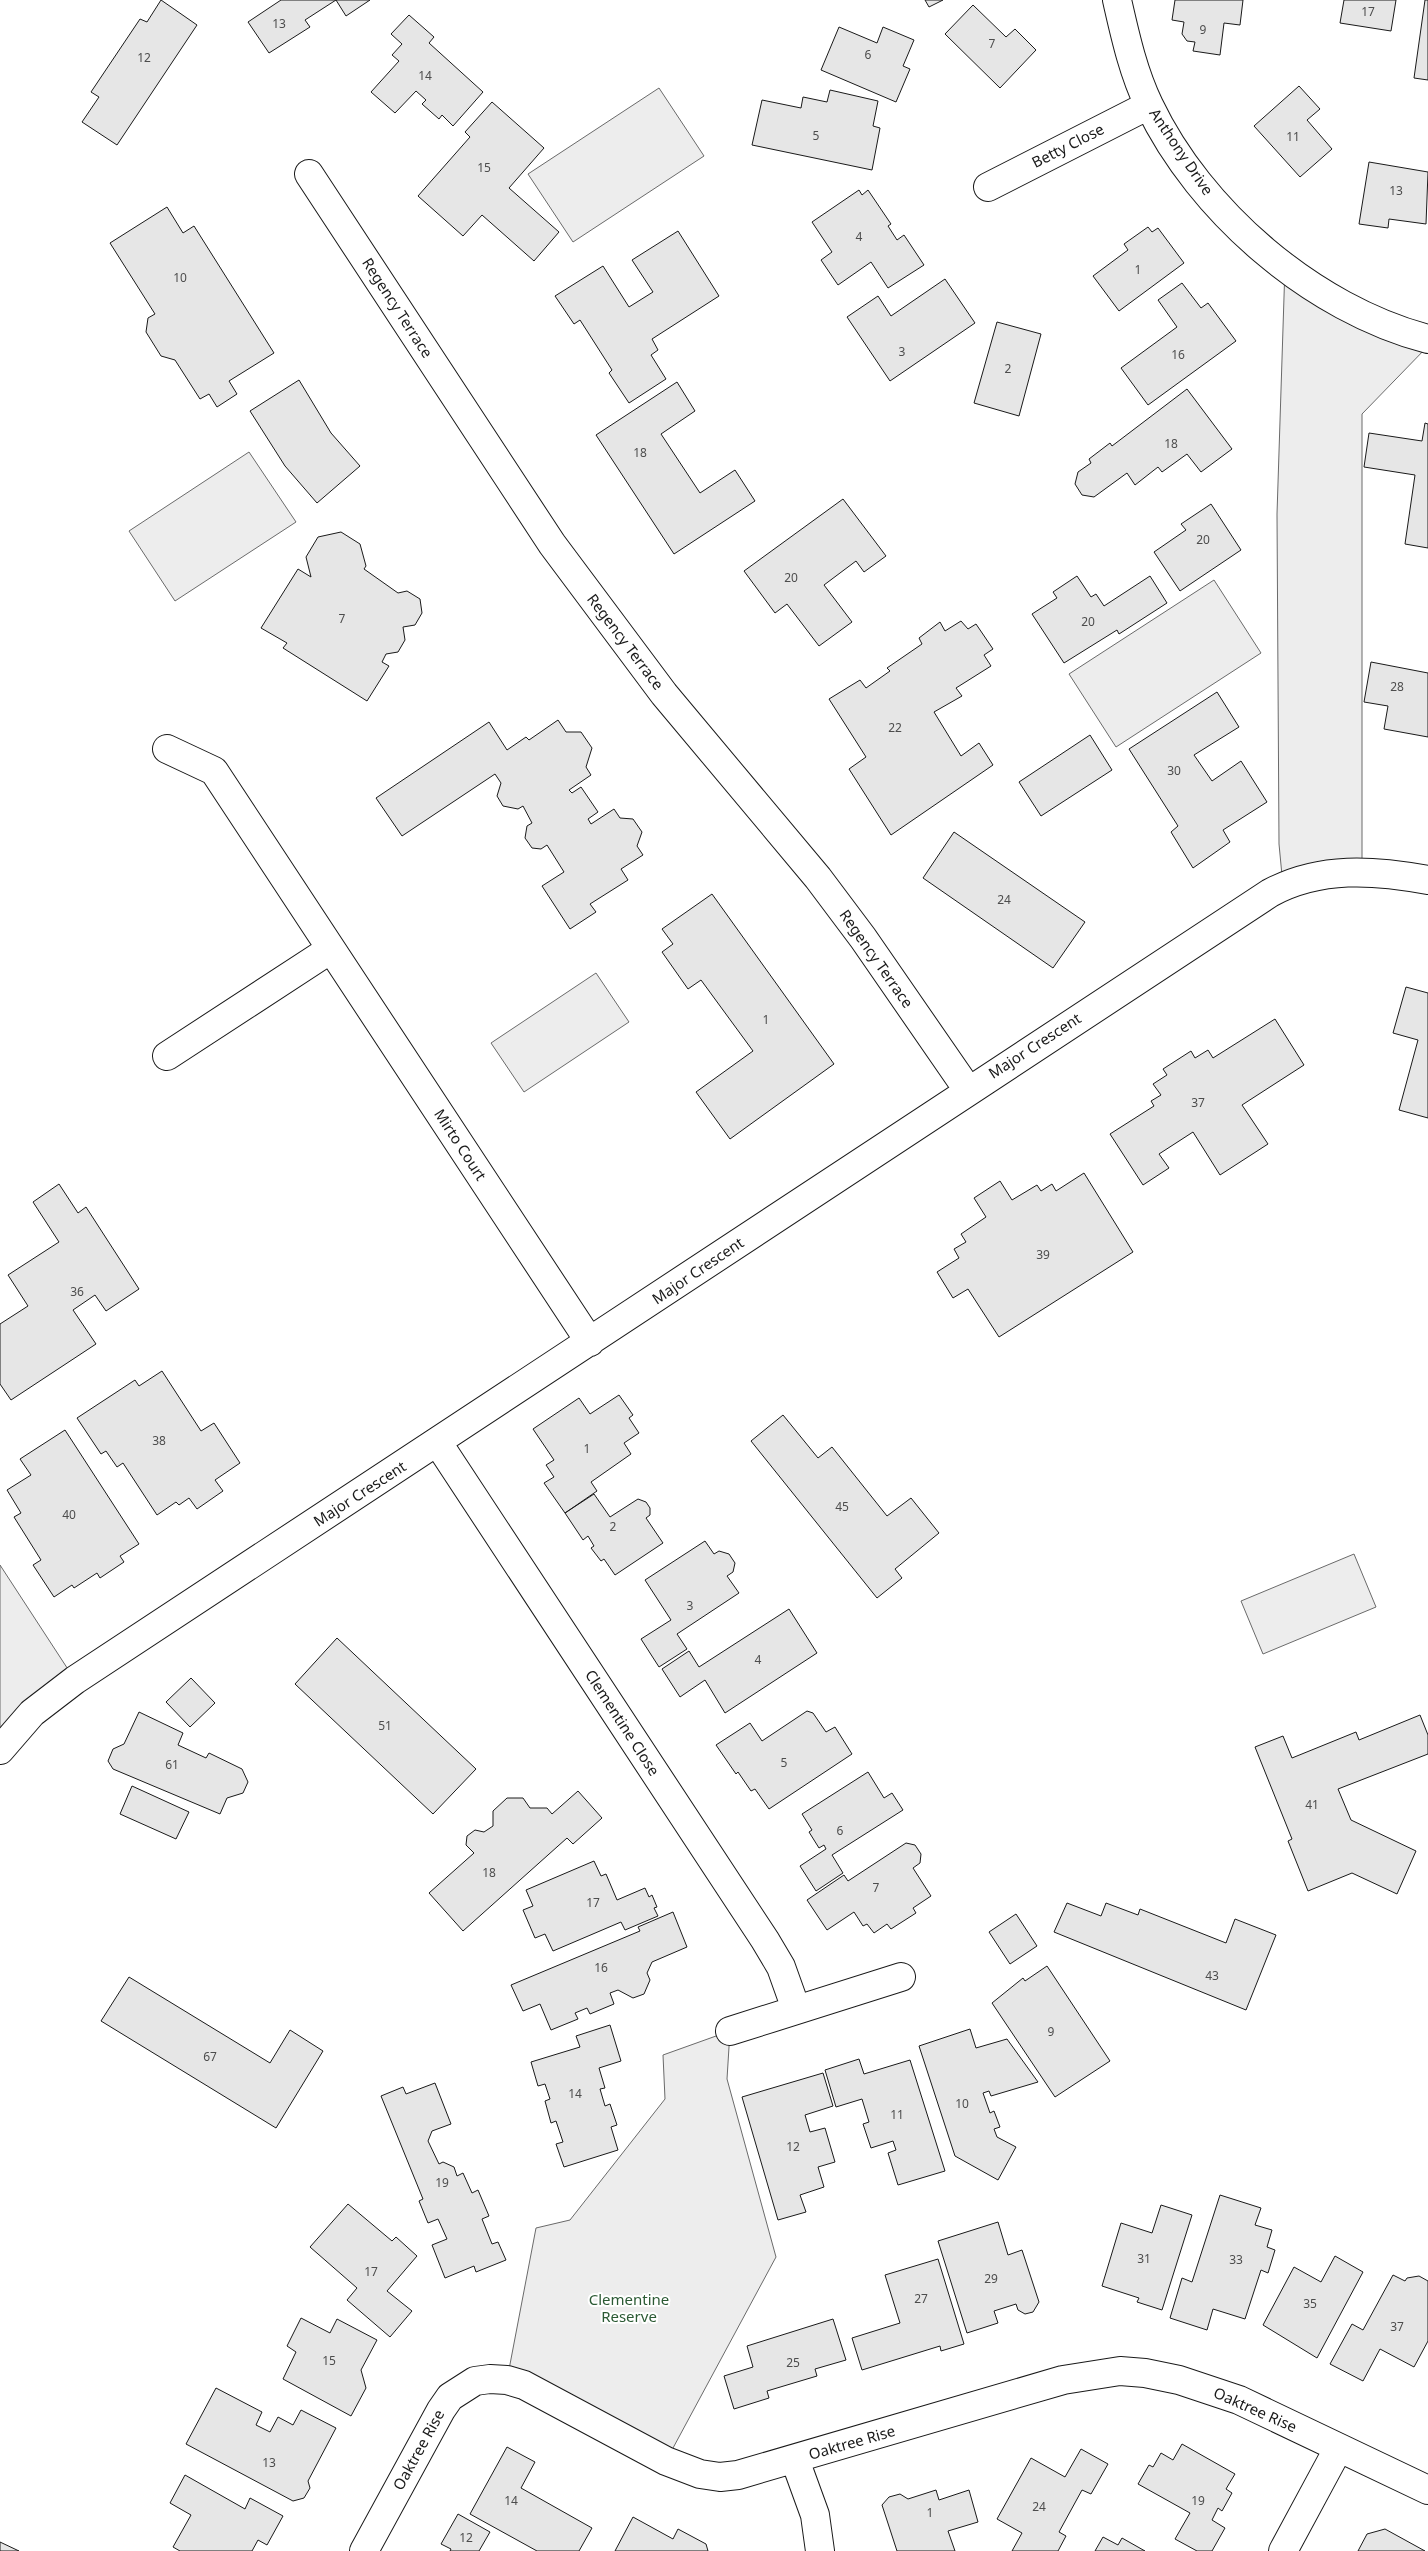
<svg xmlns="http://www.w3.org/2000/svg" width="1428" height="2551" font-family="'Noto Sans',sans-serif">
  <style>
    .built { fill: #ededed; stroke: #6a6a6a }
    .building { fill: #e6e6e6; stroke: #1a1a1a }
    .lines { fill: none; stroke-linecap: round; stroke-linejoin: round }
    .minor-casing { stroke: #1a1a1a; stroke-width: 30 }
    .minor { stroke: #fff; stroke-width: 28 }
    .labels { text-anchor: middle; stroke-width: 4; stroke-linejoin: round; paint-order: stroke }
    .number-label { font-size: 12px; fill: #4d4d4d }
    .street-label { font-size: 15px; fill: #1a1a1a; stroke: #fff }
    .park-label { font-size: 15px; fill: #2b5a34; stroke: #fff }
  </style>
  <rect width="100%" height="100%" fill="#fff"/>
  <path class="built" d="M659,88L704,156L573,242L528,174Z
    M1285,266L1428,346L1362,414V872L1283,886L1279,844L1277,514Z
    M249,452L296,522L175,601L129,531Z
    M1214,580L1261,653L1116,747L1069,674Z
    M596,973L629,1022L524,1092L491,1043Z
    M1354,1554L1376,1607L1263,1654L1241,1601Z
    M0,1565L75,1680L0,1750Z
    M730,2031L727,2079L776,2257L666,2461L507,2380L536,2228L570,2220L665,2099L663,2055Z"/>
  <path class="building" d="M161,0L197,25L117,145L82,122L99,97L91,92L140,19L147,22Z
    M281,0H370L346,16L336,0L305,20L310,27L269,53L248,22Z
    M925,0H943L929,7Z
    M1175,0H1243L1240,25L1224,23L1220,55L1193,51L1195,42L1187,41L1182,34L1184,22L1172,20Z
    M1344,0H1396L1391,31L1340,23Z
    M1425,0H1428V80L1414,78Z
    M973,5L1006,37L1015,29L1036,50L1000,88L945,34Z
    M409,15L434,37L429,43L483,92L453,126L442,115L439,119L422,104L426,100L416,91L395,113L371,92L399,61L392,55L402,44L391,34Z
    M839,27L877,43L883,27L914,40L903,66L910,69L896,102L821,70Z
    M1299,86L1320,109L1307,120L1332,149L1300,177L1254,126Z
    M830,90L878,101L873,126L880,128L872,170L752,145L762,100L801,108L803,97L827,102Z
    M492,102L544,148L509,188L559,232L534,261L482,215L463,236L418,196L470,137L465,132Z
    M1369,162L1428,172L1426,224L1389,219L1388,228L1359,224Z
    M859,190L862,195L868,190L891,224L888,226L897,240L904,235L924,265L888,288L871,262L838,285L821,260L832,252L812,222Z
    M167,207L183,233L194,226L274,353L229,381L237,394L217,407L209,394L200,399L175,360L161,356L146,332L148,318L155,314L110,243Z
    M1148,227L1152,232L1158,228L1184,263L1119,311L1093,276L1128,250L1124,244Z
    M678,231L719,296L652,339L658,350L651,355L666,379L629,403L609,373L612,370L580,320L574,324L555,296L603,266L629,307L653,292L632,260Z
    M945,279L975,323L890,381L847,317L878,296L891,316Z
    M1182,283L1201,308L1208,303L1236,341L1148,405L1121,368L1177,327L1158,300Z
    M997,322L1041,334L1019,416L974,403Z
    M299,380L331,433L360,466L317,503L285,466L250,411Z
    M677,382L695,411L661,434L700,493L735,470L755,501L674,554L596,435Z
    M1187,389L1232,449L1201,472L1187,454L1162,472L1158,467L1135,485L1127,473L1094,497L1082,495L1075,484L1078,472L1091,463L1089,459L1110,443L1112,446Z
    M1425,423L1428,424V548L1405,544L1415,475L1364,467L1369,433L1422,441Z
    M843,499L886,556L864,572L856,561L824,585L852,622L819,646L787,604L775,613L744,571Z
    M1211,504L1241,550L1180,591L1154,552L1186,530L1181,524Z
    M341,532L360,544L366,566L364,569L398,593L407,591L420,599L422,613L415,625L403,627L405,640L398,652L386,654L382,662L389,666L367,701L283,648L287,643L261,628L298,569L311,577L306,557L318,537Z
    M1077,576L1091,597L1096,594L1104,606L1150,576L1167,603L1119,634L1117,630L1064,663L1032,614L1057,598L1053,592Z
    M961,621L968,629L976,624L993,649L984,655L991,666L956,688L962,696L934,712L961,756L979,743L993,765L891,835L849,769L866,757L829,699L860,680L866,688L890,671L887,668L922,644L919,638L940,622L945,631Z
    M1371,662L1428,673V737L1384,729L1388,706L1364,702Z
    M1217,692L1239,727L1194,755L1212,781L1241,761L1267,802L1223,830L1230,842L1193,868L1171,832L1178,826L1129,749Z
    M558,720L566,732H581L592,748L586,767L591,775L569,790L572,793L581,787L598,812L588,819L591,824L614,809L620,818L633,819L642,832L637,846L643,855L621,869L628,880L590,904L596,912L570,929L542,886L564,872L547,845L541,849L532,848L525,838L527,826L532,823L523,806L518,809L503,806L497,796L501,783L495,774L402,836L376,798L489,722L507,750L526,737L529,740Z
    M1090,735L1112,770L1041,816L1019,782Z
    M954,832L1085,922L1053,968L923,878Z
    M712,894L834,1064L730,1139L696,1092L753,1051L701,980L688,989L662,952L673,944L662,929Z
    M1406,987L1428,993V1118L1399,1110L1418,1040L1393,1033Z
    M1275,1019L1304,1065L1242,1105L1268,1144L1220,1175L1193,1132L1159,1154L1169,1168L1143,1185L1110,1134L1154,1106L1151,1101L1161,1095L1153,1084L1167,1075L1163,1069L1191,1051L1195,1058L1208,1050L1213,1058Z
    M1084,1173L1133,1252L999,1337L968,1289L953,1298L937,1272L959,1258L954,1249L966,1242L961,1234L986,1217L974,1198L1000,1181L1012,1200L1037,1185L1041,1191L1052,1184L1056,1191Z
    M59,1184L78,1213L86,1207L139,1289L106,1311L95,1295L73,1310L96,1344L11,1400L0,1384V1324L28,1306L8,1275L59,1242L33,1202Z
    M162,1371L201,1431L214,1423L240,1463L215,1480L223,1491L197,1509L189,1498L179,1505L176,1502L157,1515L123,1463L117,1467L106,1451L101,1454L77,1418L135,1380L139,1386Z
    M619,1395L633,1415L629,1418L639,1433L624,1443L631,1454L591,1482L597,1491L565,1513L544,1483L554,1477L546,1465L554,1460L533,1429L579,1398L590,1414Z
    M783,1415L818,1458L832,1447L887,1516L911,1498L939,1533L895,1569L902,1578L877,1598L751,1441Z
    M65,1430L139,1544L120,1556L124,1562L100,1578L97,1573L74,1588L72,1585L54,1597L33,1565L41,1560L14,1517L21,1513L7,1490L31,1475L20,1459Z
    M594,1494L610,1517L638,1499L646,1502L650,1508V1515L646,1518L663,1543L615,1575L604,1559L601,1561L591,1548L594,1546L588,1536L583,1540L565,1513Z
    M705,1541L714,1554L719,1551L729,1554L735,1563L733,1572L727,1576L739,1593L677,1634L687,1649L659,1667L641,1639L671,1620L645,1580Z
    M789,1609L817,1653L725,1713L705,1680L680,1697L662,1669L689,1651L699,1667Z
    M337,1638L476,1769L433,1814L295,1684Z
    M191,1678L215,1703L190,1727L166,1702Z
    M807,1711L813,1713L826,1732L835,1727L852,1754L769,1809L755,1789L751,1791L738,1772L736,1774L716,1745L750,1723L762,1741Z
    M139,1712L183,1733L178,1745L206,1758L209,1753L242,1769L248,1782L243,1793L227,1798L220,1814L113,1769L108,1761L113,1749L124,1744Z
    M1420,1715L1428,1735V1754L1338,1789L1351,1820L1416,1851L1397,1894L1352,1873L1308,1891L1288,1841L1292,1839L1255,1747L1283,1736L1292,1758L1356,1732L1359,1740Z
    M868,1772L884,1798L892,1793L903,1810L832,1855L843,1873L816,1891L800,1866L826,1849L824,1845L819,1848L809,1832L812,1830L802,1814Z
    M132,1786L189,1812L176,1839L120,1814Z
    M578,1791L602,1818L573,1844L567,1838L463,1931L429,1893L474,1853L466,1845L467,1836L475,1830L484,1832L493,1826V1811L507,1798H523L530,1808H547L552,1814Z
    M906,1843L915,1845L921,1854L920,1863L913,1868L931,1896L913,1908L916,1913L891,1929L887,1924L874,1933L867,1924L863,1926L854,1912L827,1930L807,1900L844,1875L848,1881Z
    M594,1861L601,1876L606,1874L617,1900L645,1888L649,1897L652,1895L657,1907L654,1908L658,1916L625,1930L621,1922L553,1951L545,1934L535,1938L523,1910L533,1906L526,1890Z
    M1067,1903L1101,1916L1106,1903L1138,1915L1140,1909L1226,1943L1235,1919L1276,1935L1246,2010L1054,1932Z
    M673,1912L687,1947L652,1962L647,1973L650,1980L644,1994L633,1998L618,1990L610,1993L614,2004L590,2014L587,2008L575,2013L578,2019L551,2030L540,2004L523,2011L511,1985L640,1931L638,1927Z
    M1016,1914L1037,1946L1010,1964L989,1932Z
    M1047,1966L1110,2061L1055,2097L992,2003L1023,1978L1025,1981Z
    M129,1977L270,2063L290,2030L323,2051L276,2128L101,2021Z
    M610,2025L621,2061L599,2068L605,2088L600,2089L605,2106L610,2104L617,2125L611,2127L618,2150L564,2167L556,2144L563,2142L556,2121L551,2123L545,2101L550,2099L545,2084L538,2086L531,2062L580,2047L576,2036Z
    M970,2029L976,2048L1007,2039L1038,2082L991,2096L989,2091L983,2093L990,2113L994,2111L1000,2127L994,2129L997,2137L1016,2147L998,2180L955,2156L919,2046Z
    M859,2059L864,2074L910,2060L945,2171L898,2185L888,2153L896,2150L893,2141L871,2148L863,2124L869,2122L862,2099L836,2107L825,2070Z
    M823,2073L833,2106L805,2115L810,2132L825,2128L835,2162L818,2167L824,2187L800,2195L806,2212L778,2220L742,2097Z
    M435,2083L451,2124L432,2131L428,2141L439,2164L443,2162L454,2167L457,2176L463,2173L472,2193L478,2190L489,2216L482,2219L492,2244L498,2242L506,2260L476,2272L474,2266L445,2278L432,2245L447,2239L438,2219L428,2223L419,2201L423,2199L381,2096L403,2087L406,2094Z
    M1220,2195L1261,2208L1255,2225L1272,2230L1267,2247L1275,2250L1268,2273L1261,2270L1245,2319L1213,2309L1207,2330L1170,2318L1182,2278L1192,2282Z
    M348,2204L392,2241L396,2237L417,2256L387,2291L412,2311L390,2337L347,2300L357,2288L310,2247Z
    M1161,2205L1192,2215L1162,2310L1137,2302L1139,2298L1102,2286L1121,2223L1152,2233Z
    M998,2222L1008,2255L1022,2250L1039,2302L1033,2312L1025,2314L1018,2310L1016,2304L994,2311L998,2323L967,2333L938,2241Z
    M1335,2256L1363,2272L1317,2358L1263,2325L1294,2267L1321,2282Z
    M938,2259L964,2344L941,2351L940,2346L862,2370L852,2338L900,2323L885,2275Z
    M1393,2275L1405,2281L1407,2278L1419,2276L1428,2281V2341L1414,2367L1380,2349L1363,2381L1330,2364L1352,2324L1363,2330Z
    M301,2318L330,2333L337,2319L377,2340L361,2370L366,2388L351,2416L283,2379L296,2352L287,2346Z
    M833,2319L846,2360L815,2369L817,2376L767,2391L769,2398L734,2409L724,2376L753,2367L747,2346Z
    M216,2388L262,2412L256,2425L270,2432L278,2417L293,2425L301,2410L336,2428L308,2481L310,2488L304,2498L293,2501L186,2444Z
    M1182,2444L1235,2474L1226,2489L1232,2493L1222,2511L1218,2508L1212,2520L1225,2528L1212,2551H1197L1175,2539L1190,2513L1138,2484L1149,2465L1153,2467L1161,2453L1173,2460Z
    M507,2447L535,2462L521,2488L592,2528L579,2551H537L470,2514Z
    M1081,2449L1108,2464L1091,2494L1082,2490L1059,2532L1066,2536L1058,2551H1012L1022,2533L997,2519L1031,2458L1065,2477Z
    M185,2475L245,2509L250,2498L283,2516L267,2545L258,2540L252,2551H180L173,2547L191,2515L170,2503Z
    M936,2490L939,2500L969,2490L978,2522L948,2531L955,2551H897L882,2505L889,2497L900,2494L908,2499Z
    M458,2514L490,2532L479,2551H450L451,2549L441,2544Z
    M633,2517L673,2539L678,2529L706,2544L708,2551H615Z
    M1385,2529L1425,2551H1358L1367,2534Z
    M1103,2537L1118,2545L1122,2538L1145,2551H1095Z
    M0,2542L19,2551H0Z"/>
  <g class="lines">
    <g class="minor-casing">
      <path id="minor" d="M1117,0C1125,35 1133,72 1149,105C1200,212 1313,309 1428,339
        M309,174L552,544L664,694L818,878L863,938L968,1090
        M988,187L1149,105
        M167,749L214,771L590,1342
        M167,1056L331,949
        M438,1443L765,1940L781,1967L796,2009
        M0,1750L32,1713L75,1680L1270,893C1320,866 1374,870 1428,880
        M730,2031L901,1977
        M795,2460L815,2515L820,2551
        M364,2551L441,2410L450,2397L475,2381L490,2379L507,2380L524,2385L666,2461L700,2474L720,2477L738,2475L1063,2380L1120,2371L1145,2373L1179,2380L1239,2400L1428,2490
        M1283,2551L1338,2449"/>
    </g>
    <use href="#minor" class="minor"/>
  </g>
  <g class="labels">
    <g class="number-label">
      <text x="1368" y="16">17</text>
      <text x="279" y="28">13</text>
      <text x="1203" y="34">9</text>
      <text x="992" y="48">7</text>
      <text x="868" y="59">6</text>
      <text x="144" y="62">12</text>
      <text x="425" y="80">14</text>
      <text x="816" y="140">5</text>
      <text x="1293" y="141">11</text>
      <text x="484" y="172">15</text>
      <text x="1396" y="195">13</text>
      <text x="859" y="241">4</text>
      <text x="1138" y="274">1</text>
      <text x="180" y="282">10</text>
      <text x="902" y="356">3</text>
      <text x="1178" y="359">16</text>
      <text x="1008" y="373">2</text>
      <text x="1171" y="448">18</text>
      <text x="640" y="457">18</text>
      <text x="1203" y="544">20</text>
      <text x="791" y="582">20</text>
      <text x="342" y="623">7</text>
      <text x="1088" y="626">20</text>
      <text x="1397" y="691">28</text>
      <text x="895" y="732">22</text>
      <text x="1174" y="775">30</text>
      <text x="1004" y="904">24</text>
      <text x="766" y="1024">1</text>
      <text x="1198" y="1107">37</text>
      <text x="1043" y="1259">39</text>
      <text x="77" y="1296">36</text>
      <text x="159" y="1445">38</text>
      <text x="587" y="1453">1</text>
      <text x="842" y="1511">45</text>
      <text x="69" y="1519">40</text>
      <text x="613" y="1531">2</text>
      <text x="690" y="1610">3</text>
      <text x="758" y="1664">4</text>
      <text x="385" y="1730">51</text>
      <text x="784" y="1767">5</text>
      <text x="172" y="1769">61</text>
      <text x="1312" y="1809">41</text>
      <text x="840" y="1835">6</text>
      <text x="489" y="1877">18</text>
      <text x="876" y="1892">7</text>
      <text x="593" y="1907">17</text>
      <text x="601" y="1972">16</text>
      <text x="1212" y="1980">43</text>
      <text x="1051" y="2036">9</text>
      <text x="210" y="2061">67</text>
      <text x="575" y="2098">14</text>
      <text x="962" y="2108">10</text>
      <text x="897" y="2119">11</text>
      <text x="793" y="2151">12</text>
      <text x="442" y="2187">19</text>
      <text x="1144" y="2263">31</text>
      <text x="1236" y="2264">33</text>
      <text x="371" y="2276">17</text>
      <text x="991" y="2283">29</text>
      <text x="921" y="2303">27</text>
      <text x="1310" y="2308">35</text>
      <text x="1397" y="2331">37</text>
      <text x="329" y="2365">15</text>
      <text x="793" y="2367">25</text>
      <text x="269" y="2467">13</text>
      <text x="511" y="2505">14</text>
      <text x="1198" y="2505">19</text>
      <text x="1039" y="2511">24</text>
      <text x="930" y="2517">1</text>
      <text x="466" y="2542">12</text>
    </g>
    <g class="street-label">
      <text transform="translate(1068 146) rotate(-27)" y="5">Betty Close</text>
      <text transform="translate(1181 152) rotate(56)" y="5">Anthony Drive</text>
      <text transform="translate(397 308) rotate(57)" y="5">Regency Terrace</text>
      <text transform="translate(625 642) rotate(53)" y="5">Regency Terrace</text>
      <text transform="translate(876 959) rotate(55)" y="5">Regency Terrace</text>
      <text transform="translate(1035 1046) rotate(-33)" y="5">Major Crescent</text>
      <text transform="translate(460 1145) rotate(57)" y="5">Mirto Court</text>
      <text transform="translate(698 1271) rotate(-34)" y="5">Major Crescent</text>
      <text transform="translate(360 1494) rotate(-33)" y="5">Major Crescent</text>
      <text transform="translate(622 1723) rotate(57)" y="5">Clementine Close</text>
      <text transform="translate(1255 2410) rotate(24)" y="5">Oaktree Rise</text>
      <text transform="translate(852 2443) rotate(-16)" y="5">Oaktree Rise</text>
      <text transform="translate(419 2450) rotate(-61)" y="5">Oaktree Rise</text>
    </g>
    <g class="park-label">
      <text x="629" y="2305">Clementine<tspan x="629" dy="17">Reserve</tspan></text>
    </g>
  </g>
</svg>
